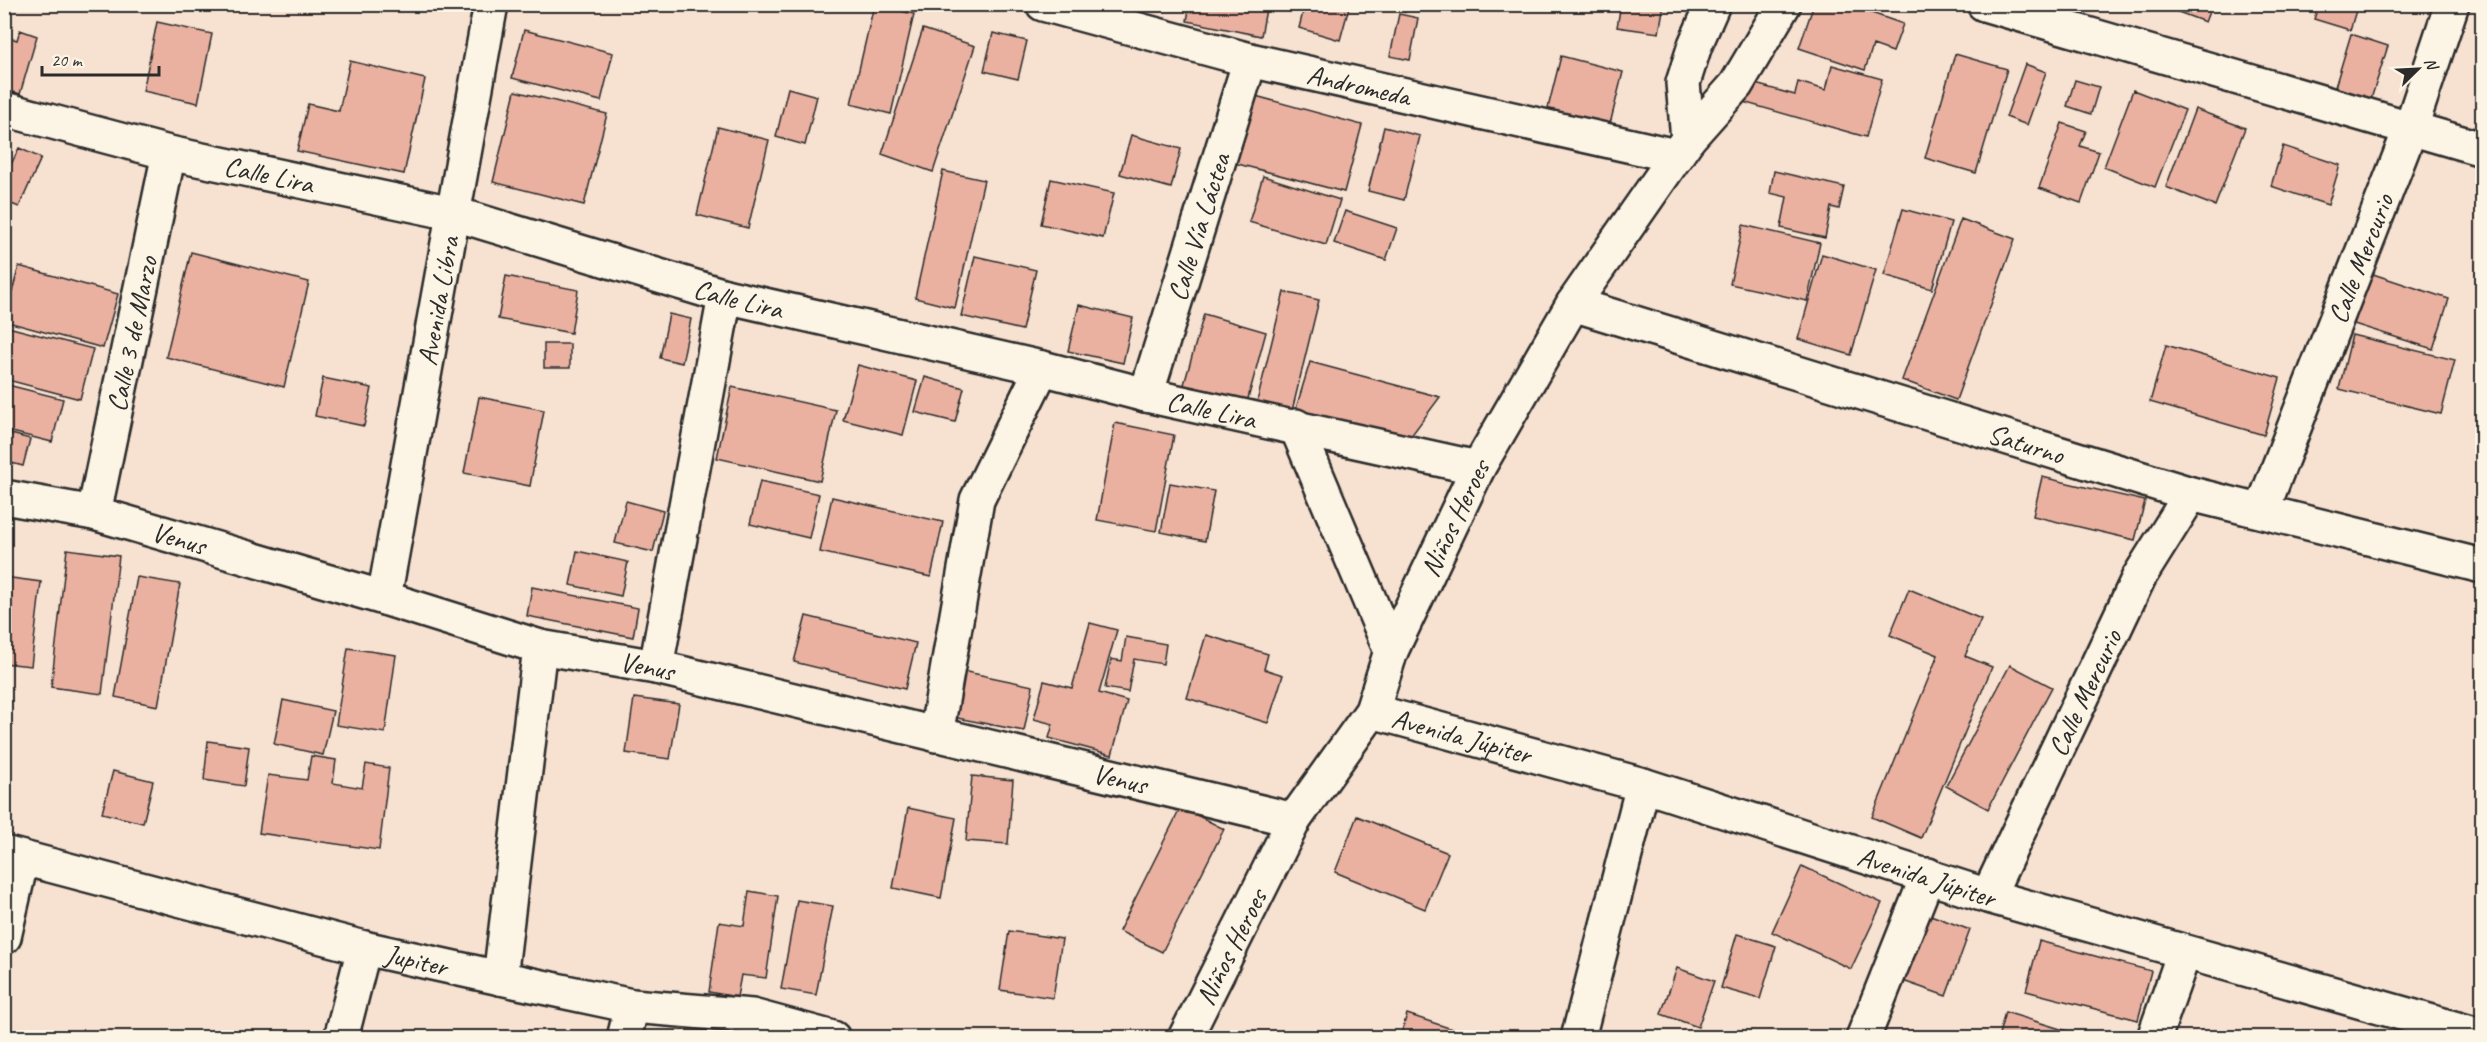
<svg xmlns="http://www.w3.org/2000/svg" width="2487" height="1042" font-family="Caveat,sans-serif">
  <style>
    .building { fill: #eab1a1; stroke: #2b2b2b; stroke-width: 1.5 }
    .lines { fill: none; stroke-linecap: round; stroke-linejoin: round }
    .minor-casing { stroke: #2b2b2b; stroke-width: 38 }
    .minor { stroke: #fcf5e5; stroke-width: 33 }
    .labels { text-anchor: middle; stroke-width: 4.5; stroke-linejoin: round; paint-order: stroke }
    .street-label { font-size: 28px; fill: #2b2b2b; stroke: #fcf5e5 }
  </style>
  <rect width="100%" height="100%" fill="#f7e1d1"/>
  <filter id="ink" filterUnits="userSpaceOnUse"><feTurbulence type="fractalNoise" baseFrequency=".0167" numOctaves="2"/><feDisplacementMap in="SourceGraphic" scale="12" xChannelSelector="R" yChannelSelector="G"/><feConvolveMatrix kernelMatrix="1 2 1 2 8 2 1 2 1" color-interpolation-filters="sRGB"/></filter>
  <g filter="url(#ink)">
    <path class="building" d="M1190,4H1267L1261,36L1187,21Z
      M1305,4H1350L1340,40L1299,28Z
      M1381,4H1408L1405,12Z
      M1621,4H1664L1659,33L1617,27Z
      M1814,4H1846L1903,24L1893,52L1873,45L1865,70L1799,48Z
      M2157,4H2212L2205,22Z
      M2319,4H2358L2350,30L2314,19Z
      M874,5L914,14L891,114L851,104Z
      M1399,14L1418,18L1410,60L1390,56Z
      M157,22L212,34L198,103L143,91Z
      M923,29L975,46L933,172L882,154Z
      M20,30L37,36L20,94L4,89V36L17,40Z
      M524,30L613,53L601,101L512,78Z
      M993,33L1027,41L1018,79L984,71Z
      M2351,34L2388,46L2371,99L2335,87Z
      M1955,54L2007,69L1976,173L1925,158Z
      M1561,56L1623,72L1608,132L1546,116Z
      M350,61L425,79L404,174L297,151L308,104L339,111Z
      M2025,64L2046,72L2027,125L2006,117Z
      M1832,65L1882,79L1866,137L1743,102L1748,82L1795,95L1798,82L1826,90Z
      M2075,80L2099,87L2091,114L2067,106Z
      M788,88L817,96L805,145L776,137Z
      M2133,90L2185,110L2155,187L2104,167Z
      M515,91L607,114L584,205L493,182Z
      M1252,95L1362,125L1344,192L1234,163Z
      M2195,109L2245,128L2215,206L2166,187Z
      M2062,123L2086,131L2080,146L2099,152L2081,203L2039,188Z
      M718,127L769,140L748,228L697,215Z
      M1384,127L1420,136L1404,200L1368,191Z
      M1131,135L1181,149L1171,188L1120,174Z
      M2283,146L2340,165L2328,205L2271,186Z
      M19,148L41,158L19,207L4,201V179Z
      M943,171L984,180L955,308L915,298Z
      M1774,171L1844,187L1839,209L1831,207L1825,238L1781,228L1787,197L1770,193Z
      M1263,176L1340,200L1326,245L1249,222Z
      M1051,179L1114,193L1103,238L1041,224Z
      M1903,209L1951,222L1932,289L1884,275Z
      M1345,211L1397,228L1386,260L1334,243Z
      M1961,219L2015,239L1956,400L1902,380Z
      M1743,225L1820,243L1807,301L1730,284Z
      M191,252L309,282L284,387L166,357Z
      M1822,254L1876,270L1851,355L1798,339Z
      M975,256L1036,270L1022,330L961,316Z
      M19,266L118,294L103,348L4,321Z
      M2370,273L2449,299L2433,349L2354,324Z
      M506,276L578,290L571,333L498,319Z
      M1284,292L1319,300L1291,415L1256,406Z
      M1079,305L1133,318L1123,363L1068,351Z
      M669,314L691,319L682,363L660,358Z
      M1204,314L1266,332L1246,406L1183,388Z
      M4,326L93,349L80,399L4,379Z
      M2352,335L2455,360L2441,414L2339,389Z
      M544,344H570V368H544Z
      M2166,345L2280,378L2264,435L2150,402Z
      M1310,362L1440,397L1405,444L1294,415Z
      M858,365L917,381L903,435L843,420Z
      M925,377L964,388L955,422L915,412Z
      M323,378L372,388L364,426L315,416Z
      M4,384L63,399L52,442L4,430Z
      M732,387L836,410L820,481L717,458Z
      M479,397L544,410L530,486L464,473Z
      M1115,423L1174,435L1156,531L1097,520Z
      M4,432L30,439L23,466L4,461Z
      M2042,477L2145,501L2135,540L2033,516Z
      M760,481L819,494L809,538L750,524Z
      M1170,483L1214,491L1205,541L1161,532Z
      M832,497L943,522L931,577L820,552Z
      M626,501L663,511L653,552L615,543Z
      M67,549L119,556L102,694L51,687Z
      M577,551L628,562L621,596L570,585Z
      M4,577L41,582L31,666L4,663Z
      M137,577L180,584L158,706L115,697Z
      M532,587L638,608L633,637L527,616Z
      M1909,589L1981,619L1965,656L1992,667L1921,838L1872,817L1938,655L1890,635Z
      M806,616L916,643L905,689L794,662Z
      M1090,623L1117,630L1099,693L1127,701L1112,755L1049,738L1053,724L1034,719L1044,681L1072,688Z
      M1206,635L1268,654L1264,669L1283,675L1268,723L1187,698Z
      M1126,637L1166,644L1163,664L1134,659L1128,692L1105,688L1111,659L1122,661Z
      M348,648L396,655L385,733L336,725Z
      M2010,665L2052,687L1988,809L1946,786Z
      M962,671L1033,686L1024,731L952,717Z
      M634,698L679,704L670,759L626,753Z
      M283,700L333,711L323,755L274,744Z
      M208,741L249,747L244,786L204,780Z
      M311,756L336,760L333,783L362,788L366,764L389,768L379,850L259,833L268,775L307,780Z
      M113,771L153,781L143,823L102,813Z
      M972,776L1013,780L1008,844L966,841Z
      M1181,807L1224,829L1162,952L1119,931Z
      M908,808L956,818L941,898L893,888Z
      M1357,816L1448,853L1425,909L1335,872Z
      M1802,866L1882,903L1851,969L1772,932Z
      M749,891L778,896L766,978L741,975L737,997L709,992L719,922L744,926Z
      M797,900L833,906L816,995L781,989Z
      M1928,914L1970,930L1946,996L1903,981Z
      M1009,931L1062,939L1053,998L1000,990Z
      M1737,934L1776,946L1760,999L1721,988Z
      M2039,941L2151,971L2138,1020L2026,991Z
      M1677,968L1714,981L1698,1027L1661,1014Z
      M2005,1012L2090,1038H1998Z
      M1407,1014L1467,1034L1466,1038H1400Z"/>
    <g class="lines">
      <g class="minor-casing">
        <g id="minor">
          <path id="s1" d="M1043,4L1250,60L1676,156"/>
          <path d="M1984,4L2482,149"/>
          <path id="s2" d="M4,109L169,153L452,213L725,296L1042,368L1146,395L1478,468"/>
          <path d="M1688,139L1736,85L1784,4"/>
          <path id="s3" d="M1573,304L2191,494L2482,566"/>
          <path id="s4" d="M1146,395L1250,60"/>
          <path d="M1296,426L1391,651"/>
          <path id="s5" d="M4,497L94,513L384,598L540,647L656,667L1294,820"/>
          <path id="s6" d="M2262,510L2410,130L2452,4"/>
          <path id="s7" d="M94,513L169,153"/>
          <path id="s8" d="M384,598L491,4"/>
          <path d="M656,667L725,296"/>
          <path id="s9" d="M1372,711L1643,785L1988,896L2482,1036"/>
          <path d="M936,735L977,500L1042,368"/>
          <path id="s10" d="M4,853L364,948L500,978L632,1006L752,1016L833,1038"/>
          <path id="s11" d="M1988,896L2139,577L2191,494"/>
          <path d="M4,937L22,858"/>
          <path d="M500,978L540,647"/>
          <path d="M341,1038L364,948"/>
          <path d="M624,1038L632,1006"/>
          <path id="s12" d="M1185,1038L1294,820L1372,711L1391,651L1478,468L1573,304L1688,139L1683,83L1695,45L1713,4"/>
          <path d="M1578,1038L1643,785"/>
          <path d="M1863,1038L1928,875"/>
          <path d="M2154,1038L2184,953"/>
        </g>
      </g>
      <use href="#minor" class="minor"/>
    </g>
  </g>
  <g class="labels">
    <g class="street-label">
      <text dy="10" stroke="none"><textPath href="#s1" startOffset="326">Andromeda</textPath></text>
      <text dy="10" stroke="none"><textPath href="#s2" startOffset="273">Calle Lira</textPath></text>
      <text dy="10" stroke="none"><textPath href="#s4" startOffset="176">Calle Vía Láctea</textPath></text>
      <text dy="10" stroke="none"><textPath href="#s6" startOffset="270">Calle Mercurio</textPath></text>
      <text dy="10" stroke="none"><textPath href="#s2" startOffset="759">Calle Lira</textPath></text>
      <text dy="10" stroke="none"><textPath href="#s8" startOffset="302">Avenida Libra</textPath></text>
      <text dy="10" stroke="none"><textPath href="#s7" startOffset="183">Calle 3 de Marzo</textPath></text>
      <text dy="10" stroke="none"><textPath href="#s2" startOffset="1245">Calle Lira</textPath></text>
      <text dy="10" stroke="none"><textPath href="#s3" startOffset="474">Saturno</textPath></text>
      <text dy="10" stroke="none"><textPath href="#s12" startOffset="588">Niños Heroes</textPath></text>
      <text dy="10" stroke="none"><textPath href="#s5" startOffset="180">Venus</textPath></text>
      <text dy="10" stroke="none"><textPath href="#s5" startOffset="666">Venus</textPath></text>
      <text dy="10" stroke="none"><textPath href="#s11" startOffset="225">Calle Mercurio</textPath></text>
      <text dy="10" stroke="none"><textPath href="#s9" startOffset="93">Avenida Júpiter</textPath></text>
      <text dy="10" stroke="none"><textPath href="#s5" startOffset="1152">Venus</textPath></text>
      <text dy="10" stroke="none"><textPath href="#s9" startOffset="579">Avenida Júpiter</textPath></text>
      <text dy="10" stroke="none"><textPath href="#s12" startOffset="102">Niños Heroes</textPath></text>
      <text dy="10" stroke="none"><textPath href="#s10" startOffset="426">Jupiter</textPath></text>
    </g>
  </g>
  <rect width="2487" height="1042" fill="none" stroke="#fcf5e5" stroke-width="24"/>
  <rect x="12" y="12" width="2463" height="1018" fill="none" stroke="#2b2b2b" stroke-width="2" filter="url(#ink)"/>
  <g transform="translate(2418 69) rotate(66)" stroke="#fcf5e5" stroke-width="4.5" paint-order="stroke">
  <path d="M0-4.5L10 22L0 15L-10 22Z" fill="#2b2b2b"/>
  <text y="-9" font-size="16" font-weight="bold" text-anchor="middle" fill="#2b2b2b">N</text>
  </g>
  <path d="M42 66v9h117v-9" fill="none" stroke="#2b2b2b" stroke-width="3"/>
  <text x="51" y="66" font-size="18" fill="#2b2b2b" stroke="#fcf5e5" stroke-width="4.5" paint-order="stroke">20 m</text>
</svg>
